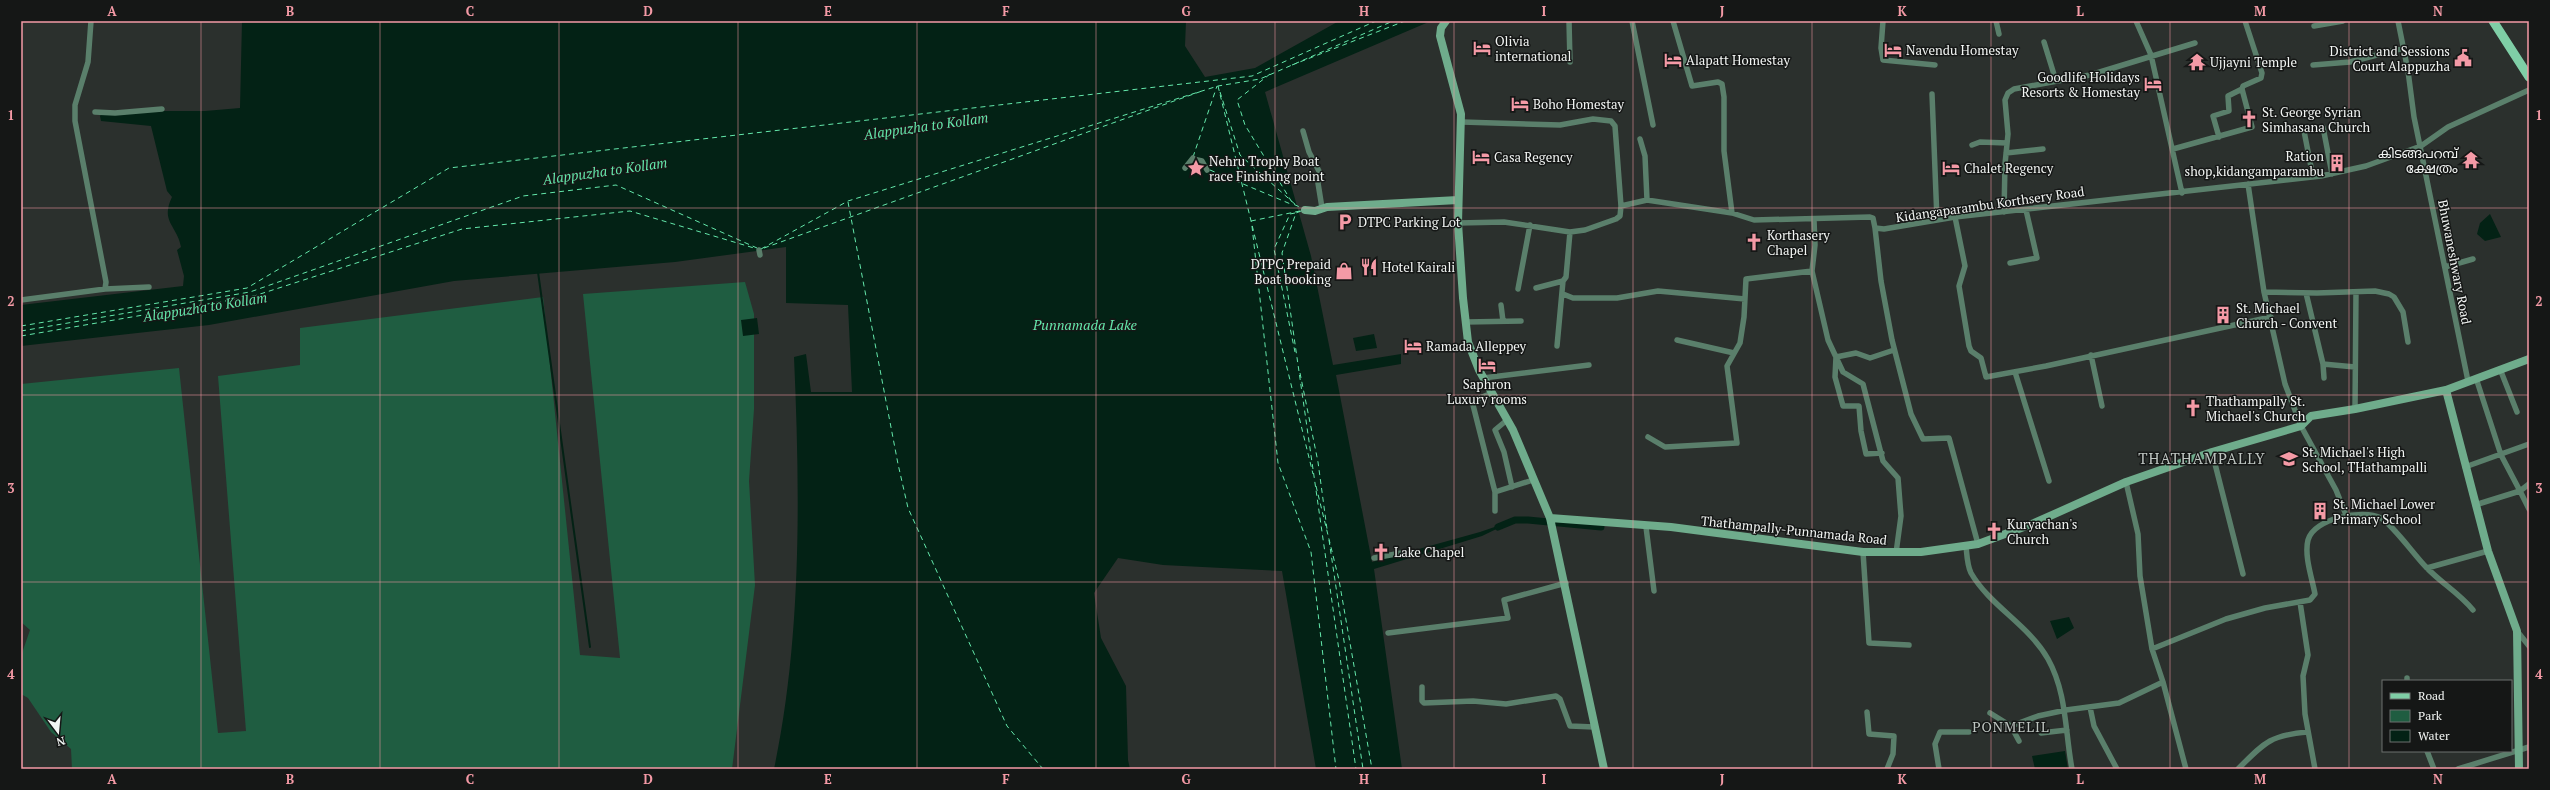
<svg xmlns="http://www.w3.org/2000/svg" width="2550" height="790" font-family="'PT Serif','Noto Sans Malayalam',serif">
  <style>
    .green { fill: #1f5d41 }
    .water { fill: #032215 }
    .lines { fill: none; stroke-linecap: round; stroke-linejoin: round }
    .stream { stroke: #032215; stroke-width: 2 }
    .canal { stroke: #032215; stroke-width: 7 }
    .ferry { stroke: #64e8ab; stroke-width: 1; stroke-dasharray: 5 4; stroke-linecap: butt }
    .street { stroke: #5a7f6b; stroke-width: 5.5 }
    .secondary { stroke: #6fac8c; stroke-width: 8 }
    .primary { stroke: #7fcea6; stroke-width: 9 }
    .grid { fill: none; stroke: #f49aa6; stroke-width: 1; stroke-opacity: 0.55 }
    .labels { text-anchor: middle; stroke-width: 3; stroke-linejoin: round; paint-order: stroke }
    .poi-label { font-size: 13px; fill: #f2f5f3; stroke: #151716; text-anchor: start }
    .street-label { font-size: 13px; fill: #f2f5f3; stroke: #151716 }
    .water-label { font-size: 14px; font-style: italic; fill: #64e8ab; stroke: #151716 }
    .neighbourhood-label { font-size: 14px; letter-spacing: 1px; fill: #bec5c1; stroke: #151716 }
    .quarter-label { font-size: 15px; letter-spacing: 1px; fill: #bec5c1; stroke: #151716 }
    .neatline { fill: none; stroke: #f49aa6; stroke-width: 1.5 }
    .grid-label { font-size: 13px; text-anchor: middle; font-weight: bold; fill: #f49aa6 }
  </style>
  <rect width="100%" height="100%" fill="#2b302d"/>
  <path class="green" d="M745,282L754,314V409L749,481L755,585L732,769H72L71,749L51,732L28,698L21,694V656L30,630L21,622V384L179,368L218,733L246,731L218,376L300,365V328L543,297L580,655L620,658L583,294Z"/>
  <path class="water" d="M242,21H1186L1185,46L1205,77L1255,68L1339,21H1431L1265,92L1311,256L1333,365L1401,354V364L1336,375L1372,562L1480,532L1515,520L1482,536L1374,569L1402,769H1316L1282,571L1163,565L1118,558L1094,593L1101,638L1126,686L1128,760L1130,769H774C802,637 800,492 794,357L806,354L811,392H852L848,305L786,303V247L675,262L454,281L209,325L21,346V305L183,286L184,276L177,250L181,247C177,225 160,222 172,197L167,191L151,126L101,121L100,116L104,111H205L240,108Z
    M2490,214L2501,237L2485,241L2477,234L2480,223Z
    M757,318L759,334L743,336L741,320Z
    M1374,334L1377,348L1356,351L1353,338Z
    M2069,617L2074,628L2057,639L2050,621Z
    M2065,751L2068,769H2035L2032,756Z"/>
  <g class="lines">
    <path class="stream" d="M538,272L590,647"/>
    <path class="canal" d="M1498,527L1515,520H1528L1601,527"/>
    <path class="ferry" d="M1292,65L1405,21
      M1270,74L1237,100L1245,125L1293,204L1302,208
      M1218,86L1313,474
      M1220,92L1240,155L1297,206
      M1193,157L1217,86
      M1210,170L1293,205
      M848,202L898,464L908,508L1007,726L1043,769
      M1301,211L1296,213L1282,253L1356,769
      M1295,213L1290,214L1274,249L1295,352
      M1251,221L1300,211
      M1252,226L1278,463L1311,552L1336,769
      M764,248L1202,91
      M761,249L848,201L1218,86L1260,79L1393,21
      M21,326L247,288L449,168L1252,76L1376,21
      M21,331L250,292L523,196L616,185L757,248
      M21,336L254,296L462,229L630,211L754,248
      M1300,373L1318,462L1327,529
      M1316,486L1339,580L1372,769
      M1329,540L1363,769"/>
    <path class="street" d="M91,21L88,62L75,105V121L106,282L105,289
      M1569,21L1570,62
      M1632,21L1653,125
      M1673,21L1692,86L1718,82L1722,84L1724,97V151L1732,213
      M1883,21L1881,48L1883,60L1935,65
      M1996,21L1999,34
      M2136,21L2151,55L2182,193
      M2398,21L2408,71L2414,117L2468,381
      M2314,26L2343,21
      M2044,42L2056,81
      M2313,65L2350,62L2404,48
      M1932,94L1937,220
      M95,112L115,113L162,109
      M1462,122L1560,125L1593,119L1611,121L1615,126L1621,206
      M2323,127L2332,174
      M1303,131L1309,152L1320,173L1318,183L1322,208
      M2304,131L2313,177
      M2219,137L2213,116L2229,111L2228,96L2242,89
      M1640,139L1645,156L1647,200
      M1972,145L1980,142L2007,143
      M2173,149L2252,127L2242,89L2243,86L2261,78L2262,73L2245,21
      M2006,153L2043,149
      M1193,159L1202,161L1207,170
      M1185,168L1193,158
      M2248,184L2264,292L2285,384L2301,426L2336,490L2346,515
      M2004,212L2005,164L2008,134L2005,100L2008,93L2014,89L2090,75L2195,43
      M1955,217L1965,266L1959,286L1969,346L1971,351L1981,358L1986,377L2046,366L2271,317
      M1814,220L1815,245L1812,271L1828,340L1843,372L1863,384L1883,461L1898,478L1901,516L1896,553
      M1458,223L1504,222L1570,232L1585,230L1616,219L1620,216L1621,206L1647,200L1732,213L1754,220L1870,217L1873,218L1875,228L1884,229L1955,217L2321,176L2366,166L2421,146L2448,127L2529,90
      M1875,228L1881,281L1892,340L1911,414L1923,439L1949,438L1978,544
      M759,250L760,255
      M2010,263L2037,258L2026,210
      M2445,267L2473,259
      M1536,288L1563,281L1566,277L1570,232
      M1518,289L1530,225
      M2264,292L2317,293L2375,291L2389,294L2394,297L2403,312L2408,342
      M2306,293L2323,364L2324,378
      M1563,294L1573,298H1617L1658,291L1745,299
      M21,300L105,289L149,287
      M1501,305L1503,321
      M1466,322L1521,321
      M1677,340L1734,353
      M1557,346L1563,281
      M2091,355L2102,406
      M2323,364L2355,367
      M2500,369L2517,412
      M2015,372L2049,481
      M1483,378L1589,365
      M2476,378L2501,455L2520,491L2529,484
      M1492,393L1472,401L1495,492L1533,480
      M2355,409L2356,292
      M1507,420L1495,430L1504,452L1512,487
      M1648,437L1665,447L1737,443L1727,366L1740,343L1744,317L1746,279L1812,271
      M2212,452L2243,574
      M1882,453L1866,454L1861,431L1859,406H1843L1835,377L1836,357L1856,353L1870,358L1894,350
      M2465,467L2529,444
      M2126,482L2138,534L2140,576L2152,649L2163,682L2186,769
      M1495,492V511
      M2475,505L2520,491L2529,509
      M1646,527L1654,591
      M1966,546C1967,555 1967,565 1971,573C1990,606 2029,625 2048,659C2067,693 2065,732 2072,769
      M1863,552L1869,643L1909,645
      M1374,558L1401,553
      M2427,568L2488,551
      M2300,602L2308,655L2303,676L2305,714L2315,769
      M2517,631L2529,646
      M1388,633L1508,618L1504,600L1566,583
      M2152,649L2226,619L2265,608L2310,600L2315,594C2312,578 2304,556 2308,540C2314,518 2363,509 2381,518C2393,525 2415,556 2426,567C2441,583 2459,593 2473,610
      M2407,678V681
      M1422,687V701L1424,703L1473,701L1506,704L1556,696L1560,699L1570,726L1594,727
      M2090,707L2094,726L2117,769
      M1867,712L1869,734L1894,736L1893,754L1887,769
      M1990,713L2011,726
      M2041,733L2067,730
      M2019,741L2011,726L2038,716L2066,710L2119,703L2163,682
      M2427,751L2434,769
      M1939,769L1935,744L1940,732H1969
      M2238,769C2264,743 2270,735 2308,732
      M2458,769L2529,747"/>
    <path class="secondary" d="M1446,21L1441,28L1440,36L1461,114L1458,223L1463,298L1468,342L1479,370L1513,430L1550,518L1604,769
      M1305,210L1315,211L1327,207L1458,200
      M2446,390L2488,551L2517,631L2519,769
      M1550,518L1671,527L1863,552H1921L1978,544L2032,524L2126,482L2212,452L2301,426L2311,416L2355,409L2446,390L2529,359"/>
    <path class="primary" d="M2493,21L2529,77"/>
  </g>
  <path class="grid" d="M201,21V769M380,21V769M559,21V769M738,21V769M917,21V769M1096,21V769M1275,21V769M1454,21V769M1633,21V769M1812,21V769M1991,21V769M2170,21V769M2349,21V769M21,208H2529M21,395H2529M21,582H2529"/>
  <defs>
    <g id="hotel-bare" transform="scale(1.38)"><path d="M-6-4.5h1.5V1H6V5H4.5V3h-9V5H-6ZM-4 0a1.8 1.8 0 1 1 3.6 0ZM.5 0V-2.5h3Q6-2.5 6 0Z" fill="#f49aa6" stroke="#151716" stroke-width="2.5" paint-order="stroke"/></g>
    <g id="civic-bare" transform="scale(1.38)"><path d="M-.6-6.5H3V-4.5H.6V-3L4-1V1h2V6H-6V1h2V-1L-.6-3ZM-1.2 2.5V6h2.4V2.5Z" fill="#f49aa6" stroke="#151716" stroke-width="2.5" paint-order="stroke"/></g>
    <g id="temple-bare" transform="scale(1.38)"><path d="M0-6L5-2H3V0L6.5 2.5H4V6H1.5V3h-3V6H-4V2.5H-6.5L-3 0V-2H-5Z" fill="#f49aa6" stroke="#151716" stroke-width="2.5" paint-order="stroke"/></g>
    <g id="church-bare" transform="scale(1.38)"><path d="M-1.2-6h2.4v3.5h3.3v2.4h-3.3V6h-2.4V-.1h-3.3v-2.4h3.3Z" fill="#f49aa6" stroke="#151716" stroke-width="2.5" paint-order="stroke"/></g>
    <g id="building-bare" transform="scale(1.38)"><path d="M-4-6H4V6H1V3H-1V6H-4ZM-2.5-4.3h1.7v1.8h-1.7ZM.8-4.3h1.7v1.8H.8ZM-2.5-1h1.7V.8h-1.7ZM.8-1h1.7V.8H.8Z" fill="#f49aa6" stroke="#151716" stroke-width="2.5" paint-order="stroke"/></g>
    <g id="sight-bare" transform="scale(1.38)"><path d="M0-6L1.8-2.2L6-1.7L2.9 1.2L3.7 5.4L0 3.3L-3.7 5.4L-2.9 1.2L-6-1.7L-1.8-2.2Z" fill="#f49aa6" stroke="#151716" stroke-width="2.5" paint-order="stroke"/></g>
    <g id="parking-bare" transform="scale(1.38)"><path d="M-3.5-5.5H1a3.5 3.5 0 0 1 0 7H-1V5.5H-3.5ZM-1-3.4V-.6H.8a1.4 1.4 0 0 0 0-2.8Z" fill="#f49aa6" stroke="#151716" stroke-width="2.5" paint-order="stroke"/></g>
    <g id="restaurant-bare" transform="scale(1.38)"><path d="M-5-6h1v4h1v-4h1v4h1v-4h1v5L-1.5 .5V6h-2V.5L-5-1ZM5-6V6H3V1.5H1.5Q1.5-4 5-6Z" fill="#f49aa6" stroke="#151716" stroke-width="2.5" paint-order="stroke"/></g>
    <g id="shop-bare" transform="scale(1.38)"><path d="M-5-2.5h2.3a2.7 3.5 0 0 1 5.4 0H5L5.5 6h-11ZM-1.5-2.5h3a1.5 2.3 0 0 0-3 0Z" fill="#f49aa6" stroke="#151716" stroke-width="2.5" paint-order="stroke"/></g>
    <g id="school-bare" transform="scale(1.38)"><path d="M0-5L7-2L0 1L-7-2ZM-4 1L0 2.5L4 1V4Q0 6-4 4Z" fill="#f49aa6" stroke="#151716" stroke-width="2.5" paint-order="stroke"/></g>
  </defs>
  <g fill-rule="evenodd">
    <use href="#hotel-bare" x="1482" y="48"/>
    <use href="#hotel-bare" x="1893" y="50"/>
    <use href="#civic-bare" x="2463" y="58"/>
    <use href="#hotel-bare" x="1673" y="60"/>
    <use href="#temple-bare" x="2197" y="62"/>
    <use href="#hotel-bare" x="2153" y="84"/>
    <use href="#hotel-bare" x="1520" y="104"/>
    <use href="#church-bare" x="2249" y="119"/>
    <use href="#hotel-bare" x="1481" y="157"/>
    <use href="#temple-bare" x="2471" y="160"/>
    <use href="#building-bare" x="2337" y="163"/>
    <use href="#sight-bare" x="1196" y="168"/>
    <use href="#hotel-bare" x="1951" y="168"/>
    <use href="#parking-bare" x="1345" y="222"/>
    <use href="#church-bare" x="1754" y="242"/>
    <use href="#restaurant-bare" x="1369" y="267"/>
    <use href="#shop-bare" x="1344" y="271"/>
    <use href="#building-bare" x="2223" y="315"/>
    <use href="#hotel-bare" x="1413" y="346"/>
    <use href="#hotel-bare" x="1487" y="365"/>
    <use href="#church-bare" x="2193" y="408"/>
    <use href="#school-bare" x="2289" y="459"/>
    <use href="#building-bare" x="2320" y="511"/>
    <use href="#church-bare" x="1994" y="531"/>
    <use href="#church-bare" x="1381" y="552"/>
  </g>
  <g class="labels">
    <g class="poi-label">
      <text x="1495" y="46">Olivia<tspan x="1495" dy="15">international</tspan></text>
      <text x="1906" y="55">Navendu Homestay</text>
      <text x="2450" y="56" text-anchor="end">District and Sessions<tspan x="2450" dy="15">Court Alappuzha</tspan></text>
      <text x="1686" y="65">Alapatt Homestay</text>
      <text x="2210" y="67">Ujjayni Temple</text>
      <text x="2140" y="82" text-anchor="end">Goodlife Holidays<tspan x="2140" dy="15">Resorts &amp; Homestay</tspan></text>
      <text x="1533" y="109">Boho Homestay</text>
      <text x="2262" y="117">St. George Syrian<tspan x="2262" dy="15">Simhasana Church</tspan></text>
      <text x="2458" y="158" text-anchor="end">കിടങ്ങപറമ്പ്<tspan x="2458" dy="15">ക്ഷേത്രം</tspan></text>
      <text x="2324" y="161" text-anchor="end">Ration<tspan x="2324" dy="15">shop,kidangamparambu</tspan></text>
      <text x="1494" y="162">Casa Regency</text>
      <text x="1209" y="166">Nehru Trophy Boat<tspan x="1209" dy="15">race Finishing point</tspan></text>
      <text x="1964" y="173">Chalet Regency</text>
      <text x="1358" y="227">DTPC Parking Lot</text>
      <text x="1767" y="240">Korthasery<tspan x="1767" dy="15">Chapel</tspan></text>
      <text x="1331" y="269" text-anchor="end">DTPC Prepaid<tspan x="1331" dy="15">Boat booking</tspan></text>
      <text x="1382" y="272">Hotel Kairali</text>
      <text x="2236" y="313">St. Michael<tspan x="2236" dy="15">Church - Convent</tspan></text>
      <text x="1426" y="351">Ramada Alleppey</text>
      <text x="1487" y="389" text-anchor="middle">Saphron<tspan x="1487" dy="15">Luxury rooms</tspan></text>
      <text x="2206" y="406">Thathampally St.<tspan x="2206" dy="15">Michael's Church</tspan></text>
      <text x="2302" y="457">St. Michael's High<tspan x="2302" dy="15">School, THathampalli</tspan></text>
      <text x="2333" y="509">St. Michael Lower<tspan x="2333" dy="15">Primary School</tspan></text>
      <text x="2007" y="529">Kuryachan's<tspan x="2007" dy="15">Church</tspan></text>
      <text x="1394" y="557">Lake Chapel</text>
    </g>
    <g class="street-label">
      <text transform="translate(1990 204) rotate(-8)" y="5">Kidangaparambu Korthsery Road</text>
      <text transform="translate(2455 262) rotate(79)" y="5">Bhuwaneshwary Road</text>
      <text transform="translate(1794 530) rotate(6)" y="5">Thathampally-Punnamada Road</text>
    </g>
    <g class="water-label">
      <text transform="translate(926 126) rotate(-8)" y="5">Alappuzha to Kollam</text>
      <text transform="translate(605 171) rotate(-8)" y="5">Alappuzha to Kollam</text>
      <text transform="translate(205 307) rotate(-9)" y="5">Alappuzha to Kollam</text>
      <text x="1085" y="330">Punnamada Lake</text>
    </g>
    <g class="neighbourhood-label">
      <text x="2011" y="732">PONMELIL</text>
    </g>
    <g class="quarter-label">
      <text x="2202" y="464">THATHAMPALLY</text>
    </g>
  </g>
  <rect width="2550" height="790" fill="none" stroke="#151716" stroke-width="44"/>
  <rect x="2382" y="680" width="130" height="72" fill="#151716" stroke="#6d706e"/>
  <rect x="2390" y="693" width="20" height="6" fill="#7fcea6" stroke="#6d706e"/>
  <text x="2418" y="700" font-size="12" fill="#f2f5f3">Road</text>
  <rect x="2390" y="710" width="20" height="12" fill="#1f5d41" stroke="#6d706e"/>
  <text x="2418" y="720" font-size="12" fill="#f2f5f3">Park</text>
  <rect x="2390" y="730" width="20" height="12" fill="#032215" stroke="#6d706e"/>
  <text x="2418" y="740" font-size="12" fill="#f2f5f3">Water</text>
  <g transform="translate(58 732) rotate(164)" stroke="#151716" stroke-width="3" paint-order="stroke">
  <path d="M0-3L7 15L0 10L-7 15Z" fill="#f2f5f3"/>
  <text y="-6" font-size="11" font-weight="bold" text-anchor="middle" fill="#f2f5f3">N</text>
  </g>
  <rect x="22" y="22" width="2506" height="746" class="neatline"/>
  <g class="grid-label">
    <text x="112" y="16">A</text>
    <text x="290" y="16">B</text>
    <text x="470" y="16">C</text>
    <text x="648" y="16">D</text>
    <text x="828" y="16">E</text>
    <text x="1006" y="16">F</text>
    <text x="1186" y="16">G</text>
    <text x="1364" y="16">H</text>
    <text x="1544" y="16">I</text>
    <text x="1722" y="16">J</text>
    <text x="1902" y="16">K</text>
    <text x="2080" y="16">L</text>
    <text x="2260" y="16">M</text>
    <text x="2438" y="16">N</text>
    <text x="11" y="120">1</text>
    <text x="2539" y="120">1</text>
    <text x="11" y="306">2</text>
    <text x="2539" y="306">2</text>
    <text x="11" y="493">3</text>
    <text x="2539" y="493">3</text>
    <text x="11" y="679">4</text>
    <text x="2539" y="679">4</text>
    <text x="112" y="784">A</text>
    <text x="290" y="784">B</text>
    <text x="470" y="784">C</text>
    <text x="648" y="784">D</text>
    <text x="828" y="784">E</text>
    <text x="1006" y="784">F</text>
    <text x="1186" y="784">G</text>
    <text x="1364" y="784">H</text>
    <text x="1544" y="784">I</text>
    <text x="1722" y="784">J</text>
    <text x="1902" y="784">K</text>
    <text x="2080" y="784">L</text>
    <text x="2260" y="784">M</text>
    <text x="2438" y="784">N</text>
  </g>
</svg>
